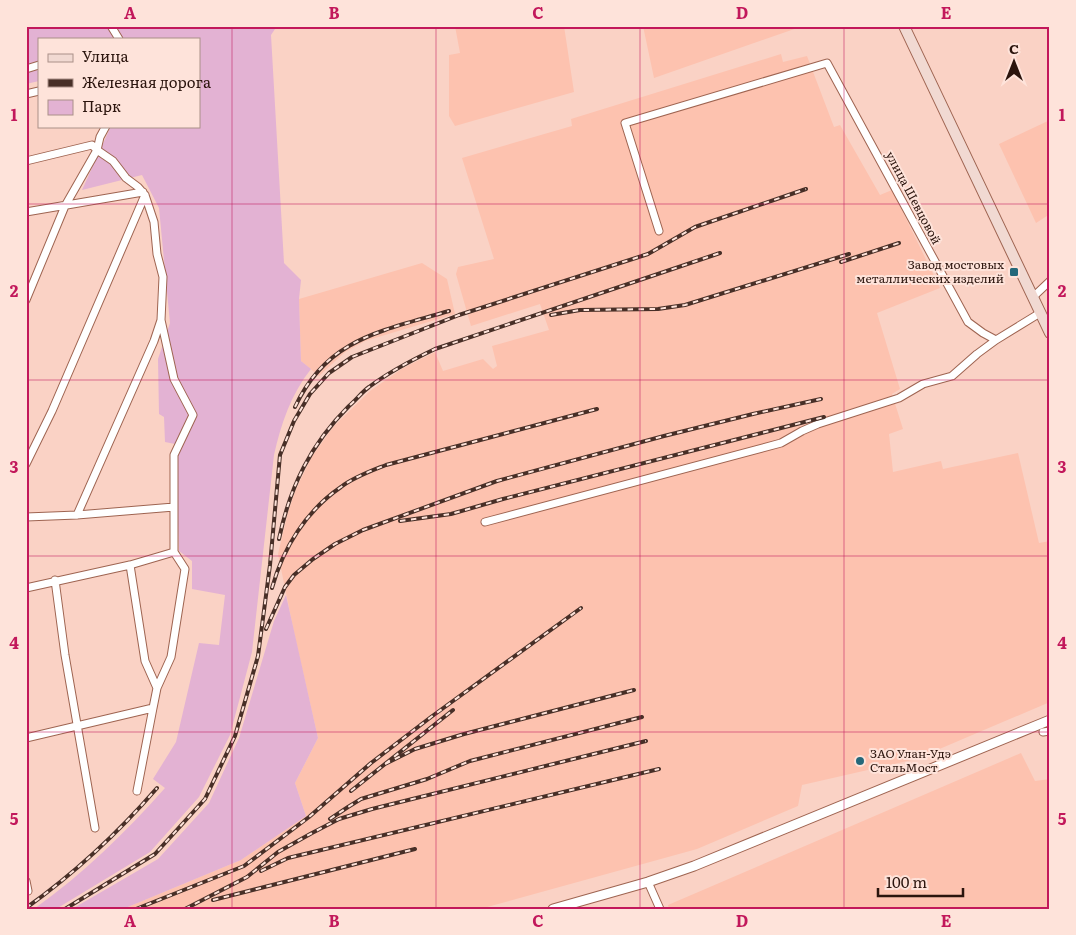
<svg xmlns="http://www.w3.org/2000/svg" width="1076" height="935" font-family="Literata,serif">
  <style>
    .built { fill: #fdc2af }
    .green { fill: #e3b2d3 }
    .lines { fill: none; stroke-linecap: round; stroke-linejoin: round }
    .minor-casing { stroke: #9e6451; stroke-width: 9 }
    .tertiary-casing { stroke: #9e6451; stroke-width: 11 }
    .secondary-casing { stroke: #9e6451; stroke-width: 12 }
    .minor { stroke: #fff; stroke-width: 7 }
    .tertiary { stroke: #fff; stroke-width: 9 }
    .secondary { stroke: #f1d9d2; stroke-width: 10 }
    .rail-casing { stroke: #482f27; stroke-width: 4 }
    .rail { stroke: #fee3da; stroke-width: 2; stroke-dasharray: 5.5; stroke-linecap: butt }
    .grid { fill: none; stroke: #c2185b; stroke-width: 1; stroke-opacity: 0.55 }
    .poi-dot { fill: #25687a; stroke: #fee3da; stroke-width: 2 }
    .labels { text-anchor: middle; stroke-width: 4; stroke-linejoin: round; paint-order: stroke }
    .street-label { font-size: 12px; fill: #2b140d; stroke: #fee3da }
    .poi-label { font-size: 12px; fill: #2b140d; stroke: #fee3da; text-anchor: end }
    .neatline { fill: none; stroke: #c2185b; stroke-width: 2 }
    .grid-label { font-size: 16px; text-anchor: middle; font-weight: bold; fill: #c2185b }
  </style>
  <rect width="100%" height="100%" fill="#fad2c5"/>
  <path class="built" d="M455,26H564L574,92L455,126L449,116V55L460,53Z
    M643,26H803L654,78Z
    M781,54L783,62L807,56L834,127L840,125L880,195L892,190L940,288L877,313L900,389L892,394L903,429L889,434L893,472L941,461L943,469L1018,453L1039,543L1050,541V702L916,759L802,785L798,806L697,849L480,909H123L241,860L306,816L295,783L318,738L295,637L278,554L288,512L296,489L311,458L333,427L370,391L403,368L435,352L443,371L483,359L493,369L497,366L492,346L549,330L540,304L471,326L456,274L458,267L494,259L462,158L572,126L571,119Z
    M1050,120V214L1036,223L999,144Z
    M422,263L447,279L455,314L365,341L345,352L319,376L301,361L299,299Z
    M1021,753L1035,781L1050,779V909H669L668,905Z"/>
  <path class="green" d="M26,26H277L271,35L284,263L301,280L299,299L301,361L311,369C291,394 281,424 274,455L252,652L230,735L199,797L150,852L56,909H34C83,874 125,833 165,788L153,779L176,742L199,643L219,645L225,595L192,589V561L179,551L175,444L165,442L164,417L159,414L158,359L170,323L159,208L142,175L82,190L111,126H199V39H39V81L26,84Z
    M286,595L318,738L295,783L306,816L241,860L123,909H72L158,859L209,803L239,738L274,621Z"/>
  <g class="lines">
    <g class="minor-casing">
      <path id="minor" d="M111,26L119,39
        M26,69L39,65
        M26,94L39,91
        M26,161L92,145L97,150L65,206L26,300
        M26,212L143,192
        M659,231L625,123L827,63L968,322L983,333L996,340L1040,313
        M1033,297L1050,281
        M26,464L52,411L145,195
        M77,515L154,341L161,320
        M26,517L77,515L174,507V455L193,415L174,379L161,320L163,277L157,254L154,222L145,195L138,187L126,178L113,161L97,150L100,137L106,126
        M485,522L781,443L802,431L818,424L899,398L923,384L952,376L977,354L996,340
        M130,565L145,661L157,688
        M55,580L65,655L95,828
        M26,588L130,565L174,552V507
        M1043,732L1050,731
        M26,738L153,708L157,688L171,657L185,569L174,552
        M137,791L153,708
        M26,881L28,891
        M648,882L660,909"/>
    </g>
    <g class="tertiary-casing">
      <path id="tertiary" d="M553,909L648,882L694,866L1050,720"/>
    </g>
    <g class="secondary-casing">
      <path id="secondary" d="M904,26L1050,333"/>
    </g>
    <use href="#minor" class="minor"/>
    <use href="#tertiary" class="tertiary"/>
    <use href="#secondary" class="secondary"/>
    <g class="rail-casing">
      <path id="rail" d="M841,262L899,243
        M551,315L580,310L658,309L685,305L849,254
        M295,407C327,338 382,331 449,311
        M400,521L451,514L503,499L824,417
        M279,539C290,486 311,444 349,406C356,400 362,392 369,387C389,372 412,360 435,349L720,253
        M272,588C283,548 306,511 341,487C354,477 371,471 386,465L597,409
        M266,629L285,587L294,575L313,559L335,544L363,530L497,481L664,436L753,414L821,399
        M385,764L415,749L464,734L634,690
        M351,791L453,710
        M330,819L348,807L361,799L427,779L470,761L642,717
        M261,871L288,858L659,769
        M213,900L415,849
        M26,908C75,873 118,833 157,788
        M65,909L155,854L205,799L235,736L258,656L270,565L280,455L294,421L310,394L329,373L352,357L459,315L648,254L695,227L806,189
        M136,909L244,866L309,817L371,763L431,717L581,608
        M185,909L247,877L278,852L312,833L339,819L372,809L646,741"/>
    </g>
    <use href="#rail" class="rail"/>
  </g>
  <path class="grid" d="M232,26V909M436,26V909M640,26V909M844,26V909M26,204H1050M26,380H1050M26,556H1050M26,732H1050"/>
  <g class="poi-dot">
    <rect x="1009" y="267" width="10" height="10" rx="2.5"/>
    <circle cx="860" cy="761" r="5"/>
  </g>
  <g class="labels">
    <g class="street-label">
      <text transform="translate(913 198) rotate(62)" y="4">улица Шевцовой</text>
    </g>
    <g class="poi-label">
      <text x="1004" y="269">Завод мостовых<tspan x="1004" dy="14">металлических изделий</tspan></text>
      <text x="870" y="758" text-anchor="start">ЗАО Улан-Удэ<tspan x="870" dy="14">СтальМост</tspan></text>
    </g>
  </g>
  <rect width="1076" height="935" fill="none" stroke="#fee3da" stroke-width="55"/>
  <rect x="38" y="38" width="162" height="90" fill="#fee3da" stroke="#aa9088"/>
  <rect x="48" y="54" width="25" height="8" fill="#f1d9d2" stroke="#aa9088"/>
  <text x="82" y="62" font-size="15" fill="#2b140d">Улица</text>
  <rect x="48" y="79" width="25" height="8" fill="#482f27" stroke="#aa9088"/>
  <text x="82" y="88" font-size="15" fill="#2b140d">Железная дорога</text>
  <rect x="48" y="100" width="25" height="15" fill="#e3b2d3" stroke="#aa9088"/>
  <text x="82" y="112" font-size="15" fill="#2b140d">Парк</text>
  <g transform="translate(1014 62)" stroke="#fee3da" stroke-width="4" paint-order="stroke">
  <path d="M0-4L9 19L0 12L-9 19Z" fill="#2b140d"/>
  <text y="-8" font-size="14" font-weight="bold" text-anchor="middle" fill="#2b140d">С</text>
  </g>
  <path d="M878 888v8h85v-8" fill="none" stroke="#2b140d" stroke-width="2.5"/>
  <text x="886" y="888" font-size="15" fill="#2b140d" stroke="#fee3da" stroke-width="4" paint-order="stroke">100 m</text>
  <rect x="28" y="28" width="1020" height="880" class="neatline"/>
  <g class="grid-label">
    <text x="130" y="19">A</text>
    <text x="334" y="19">B</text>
    <text x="538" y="19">C</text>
    <text x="742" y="19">D</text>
    <text x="946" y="19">E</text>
    <text x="14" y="121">1</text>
    <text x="1062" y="121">1</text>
    <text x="14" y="297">2</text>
    <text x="1062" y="297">2</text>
    <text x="14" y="473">3</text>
    <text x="1062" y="473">3</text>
    <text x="14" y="649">4</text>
    <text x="1062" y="649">4</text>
    <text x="14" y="825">5</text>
    <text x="1062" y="825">5</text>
    <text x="130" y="927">A</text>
    <text x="334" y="927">B</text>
    <text x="538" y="927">C</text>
    <text x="742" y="927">D</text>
    <text x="946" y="927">E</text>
  </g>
</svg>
